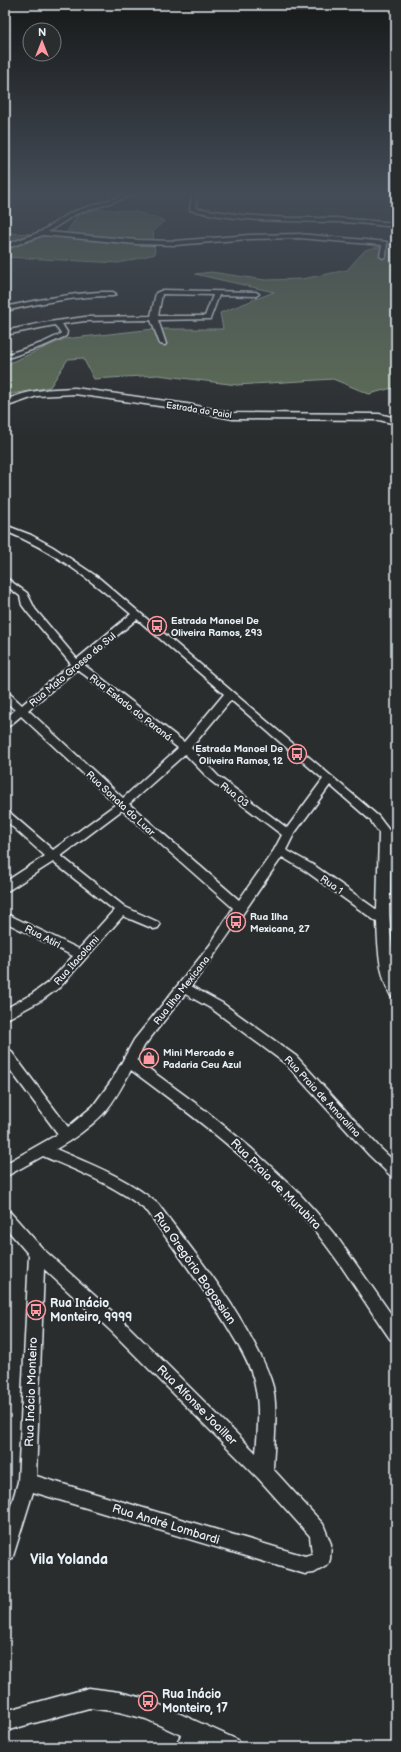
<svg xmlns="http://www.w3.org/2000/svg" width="401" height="1752" font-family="'Balsamiq Sans',sans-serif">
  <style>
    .green { fill: #616f57; stroke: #a4b0a8 }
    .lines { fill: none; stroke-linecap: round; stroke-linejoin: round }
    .street-casing { stroke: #e8f1f8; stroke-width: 3 }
    .secondary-casing { stroke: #e8f1f8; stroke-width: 3 }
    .street { fill: #2a2d2e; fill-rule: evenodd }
    .secondary { fill: #2a2d2e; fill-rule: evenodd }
    .labels { text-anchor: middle; stroke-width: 4; stroke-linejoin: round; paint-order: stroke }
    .far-street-label { font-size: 9px; fill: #e8f1f8; stroke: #2a2d2e }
    .poi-label { font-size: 10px; font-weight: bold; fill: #e8f1f8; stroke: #2a2d2e; text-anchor: start }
    .street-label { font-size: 10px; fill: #e8f1f8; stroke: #2a2d2e }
    .near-street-label { font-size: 12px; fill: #e8f1f8; stroke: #2a2d2e }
    .near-poi-label { font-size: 12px; font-weight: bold; fill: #e8f1f8; stroke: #2a2d2e; text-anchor: start }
    .near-quarter-label { font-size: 14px; font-weight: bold; fill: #e8f1f8; stroke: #2a2d2e }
  </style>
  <rect width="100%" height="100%" fill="#2a2d2e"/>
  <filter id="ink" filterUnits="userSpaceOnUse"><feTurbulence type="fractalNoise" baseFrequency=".025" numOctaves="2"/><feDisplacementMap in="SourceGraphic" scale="8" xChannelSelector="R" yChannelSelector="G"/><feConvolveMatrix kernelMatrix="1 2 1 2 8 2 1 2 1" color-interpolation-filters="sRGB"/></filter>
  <g filter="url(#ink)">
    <path class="green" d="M100,209L137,212L164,221L153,231L155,254L119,263L5,257V233L65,235L78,214Z
      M396,243V387L369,394L333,379L237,385L158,375L94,379L83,358L68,359L50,387L12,394L5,398V365L64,339L154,329H223L220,313L274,292L195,274L211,272L265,280L302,279L347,270L365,250Z"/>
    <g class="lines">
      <g class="street-casing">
        <path id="street" d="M128,194H137L76,214L48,232L136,240L175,241L249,235L299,234L387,242L386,256L383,258L380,256L382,245L299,238L249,239L175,245L136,244L43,235L5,249V245L40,232L72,212Z
          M192,194H198L195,208L242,215L289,218H337L396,223V227C376,225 355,222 335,222C286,221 238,222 190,210Z
          M163,290L256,292L259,294L256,296L219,295L210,319L158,320L166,344L165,345L160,344L151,320L85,321L62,324L67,332L66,336L46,345L5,359V355L42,343L61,334L55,325L5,335V331L42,323L85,317L151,316L156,293ZM162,294H163L213,295L205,316H158Z
          M99,292H113L116,294L113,296C76,296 41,303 5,311V307C36,300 67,294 99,292Z
          M5,525L31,535L53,547L99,578L378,816L391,833L390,896H396V904H389C389,936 396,966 396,998L391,996C379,975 378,946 377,922L307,872L282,857C251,900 224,944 191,986L222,1003L296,1056L379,1147L396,1163V1178L391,1176L369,1155L286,1064L212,1009L185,994L144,1046L137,1060L206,1111L252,1149L296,1190L316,1212L339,1240L396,1321V1341L390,1339C362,1299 338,1257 306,1220C255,1162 193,1116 131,1070C123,1085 114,1102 103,1114C89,1128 72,1140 56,1149C92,1165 128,1178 158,1204C192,1250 229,1294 255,1345C262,1358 269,1372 273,1387C278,1414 274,1442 273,1469L323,1524L331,1544L330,1559L328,1565L314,1573L305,1574L33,1492L14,1553L12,1559L5,1562V1526L18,1482L29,1255L5,1227V1210L10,1212L43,1249L124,1322L256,1453C258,1431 260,1407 255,1386C252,1369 243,1353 234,1338C209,1294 177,1254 148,1212C117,1186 80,1172 43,1156L5,1177V1164L58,1134L5,1063V1048L10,1050L68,1127L93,1106L112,1080L134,1040L210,945L233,908L122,810L61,856L125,907L158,922L160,925L158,928L154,929L123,916L60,987L42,1000L5,1020V1009L32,994L50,981L73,956L5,922V913L79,949L114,910L53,862L9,890L5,891V882L45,856L5,820V811L9,812L53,850L116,804L21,716L9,726L5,727V719L15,710L5,701V692L9,693L22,705L71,664L28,613L22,605L20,596L5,585V577L27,593L35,609L77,659L131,614C92,581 53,550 5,531ZM137,619L224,694L184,742L83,664ZM77,669L178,748L123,798L28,710ZM231,700L323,779L287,828L219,777L191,748ZM185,754L211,781L282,835L274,850L239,900L129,804ZM330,785L370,820L379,833L377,910L315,866L286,850L294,834ZM44,1269L112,1332L258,1478L310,1536L312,1554L305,1556L36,1476Z
          M89,1688L119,1692L147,1699L238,1740L241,1747H208L200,1743L197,1747H175L181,1735L146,1719L119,1712L89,1708L5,1731V1711Z"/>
      </g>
      <g class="secondary-casing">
        <path id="secondary" d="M75,388L187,404L233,413L379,414L396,418V424L379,420L233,419L187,410L75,394L37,396L5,407V400C29,390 49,389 75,388Z"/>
      </g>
      <use href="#street" class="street"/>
      <use href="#secondary" class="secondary"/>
    </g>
  </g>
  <linearGradient id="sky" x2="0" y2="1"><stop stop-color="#171919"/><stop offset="0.44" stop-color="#444c57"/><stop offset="1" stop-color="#444c57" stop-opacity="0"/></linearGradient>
  <rect width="401" height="440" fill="url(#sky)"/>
  <defs>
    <g id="bus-ring" transform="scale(1)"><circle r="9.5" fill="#2a2d2e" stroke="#ff9aa2" stroke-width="1.5"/><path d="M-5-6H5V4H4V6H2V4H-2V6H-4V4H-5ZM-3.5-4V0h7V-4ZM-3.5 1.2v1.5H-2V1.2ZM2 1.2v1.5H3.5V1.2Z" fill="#ff9aa2"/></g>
    <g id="shop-ring" transform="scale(1)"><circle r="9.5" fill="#2a2d2e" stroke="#ff9aa2" stroke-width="1.5"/><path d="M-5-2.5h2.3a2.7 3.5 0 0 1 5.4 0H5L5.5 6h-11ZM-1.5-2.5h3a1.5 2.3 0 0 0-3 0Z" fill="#ff9aa2"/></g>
  </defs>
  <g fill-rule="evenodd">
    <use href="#bus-ring" x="157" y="626"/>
    <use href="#bus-ring" x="297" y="754"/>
    <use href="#bus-ring" x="236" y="922"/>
    <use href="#shop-ring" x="149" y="1058"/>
    <use href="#bus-ring" x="36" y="1310"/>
    <use href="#bus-ring" x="148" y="1701"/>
  </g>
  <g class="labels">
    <g class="far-street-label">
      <text transform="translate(199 410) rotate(9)" y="3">Estrada do Paiol</text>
    </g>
    <g class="poi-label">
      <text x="171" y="624">Estrada Manoel De<tspan x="171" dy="12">Oliveira Ramos, 293</tspan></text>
      <text x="283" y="752" text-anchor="end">Estrada Manoel De<tspan x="283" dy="12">Oliveira Ramos, 12</tspan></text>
      <text x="250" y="920">Rua Ilha<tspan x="250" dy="12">Mexicana, 27</tspan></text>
      <text x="163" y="1056">Mini Mercado e<tspan x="163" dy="12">Padaria Ceu Azul</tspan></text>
    </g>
    <g class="street-label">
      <text transform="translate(72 669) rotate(-40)" y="4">Rua Mato Grosso do Sul</text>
      <text transform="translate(131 707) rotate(38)" y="4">Rua Estado do Paraná</text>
      <text transform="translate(235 794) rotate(38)" y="4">Rua 03</text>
      <text transform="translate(121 803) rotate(43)" y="4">Rua Sonata do Luar</text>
      <text transform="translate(332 884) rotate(35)" y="4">Rua 1</text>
      <text transform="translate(43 936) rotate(27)" y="4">Rua Atiri</text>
      <text transform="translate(76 960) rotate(-48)" y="4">Rua Itacolomi</text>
      <text transform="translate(181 990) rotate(-52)" y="4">Rua Ilha Mexicana</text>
      <text transform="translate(323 1096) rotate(47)" y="4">Rua Praia de Amaralina</text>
    </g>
    <g class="near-street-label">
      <text transform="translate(276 1184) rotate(45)" y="4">Rua Praia de Murubira</text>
      <text transform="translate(195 1268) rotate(55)" y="4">Rua Gregório Bogossian</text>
      <text transform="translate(31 1392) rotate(-88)" y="4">Rua Inácio Monteiro</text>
      <text transform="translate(197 1405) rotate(45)" y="4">Rua Alfonse Joailler</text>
      <text transform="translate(166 1524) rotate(17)" y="4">Rua André Lombardi</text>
    </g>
    <g class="near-poi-label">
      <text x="50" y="1307">Rua Inácio<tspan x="50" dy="14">Monteiro, 9999</tspan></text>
      <text x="162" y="1698">Rua Inácio<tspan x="162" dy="14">Monteiro, 17</tspan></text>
    </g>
    <g class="near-quarter-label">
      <text x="69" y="1564">Vila Yolanda</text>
    </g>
  </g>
  <rect width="401" height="1752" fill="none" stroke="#2a2d2e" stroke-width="20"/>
  <rect x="10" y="10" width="381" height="1732" fill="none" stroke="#e8f1f8" stroke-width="1.5" filter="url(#ink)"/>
  <g transform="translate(42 42)"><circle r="19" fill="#2a2d2e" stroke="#767b7f"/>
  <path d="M0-3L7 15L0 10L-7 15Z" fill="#ff9aa2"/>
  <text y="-6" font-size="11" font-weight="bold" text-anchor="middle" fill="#e8f1f8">N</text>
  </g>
</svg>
